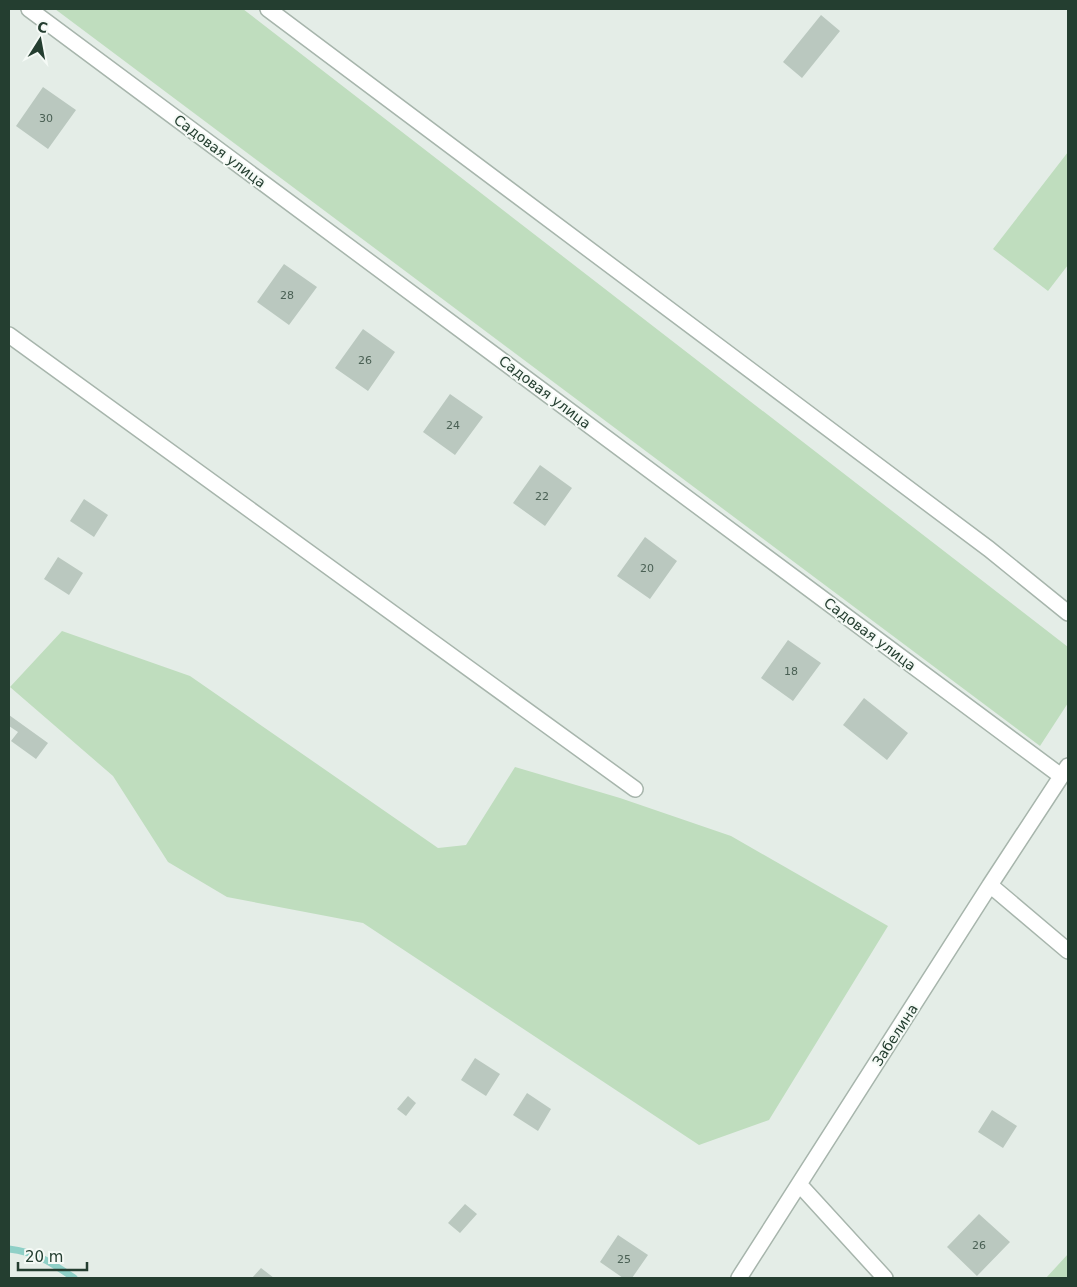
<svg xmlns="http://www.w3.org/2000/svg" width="1077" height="1287" font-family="'DejaVu Sans',sans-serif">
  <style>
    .green { fill: #bfddbe }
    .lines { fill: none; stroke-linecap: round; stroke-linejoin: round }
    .stream { stroke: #8fd0c7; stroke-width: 7 }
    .building { fill: #bac8bf }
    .street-casing { stroke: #a7b5ac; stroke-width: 18 }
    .street { stroke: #fff; stroke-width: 15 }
    .labels { text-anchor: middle; stroke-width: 4; stroke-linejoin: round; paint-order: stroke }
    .number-label { font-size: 11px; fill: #4a6054 }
    .street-label { font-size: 14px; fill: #243e30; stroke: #f5faf6 }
  </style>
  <rect width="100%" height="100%" fill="#e4ede7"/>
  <path class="green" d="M55,9H243L1068,647V703L1040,746Z
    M1068,152V265L1048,291L993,249Z
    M62,631L190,676L438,848L466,845L515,767L620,798L731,836L888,926L769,1120L699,1145L363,923L227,897L168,862L113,776L10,687Z
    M1068,1254V1278H1046Z"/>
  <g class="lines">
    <path class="stream" d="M9,1249C36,1252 52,1263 74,1278"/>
  </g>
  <path class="building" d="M821,15L840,31L802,78L783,62Z
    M43,87L76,110L48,149L16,126Z
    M284,264L317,287L289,325L257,302Z
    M363,329L395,352L368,391L335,368Z
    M450,394L483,417L455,455L423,432Z
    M540,465L572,488L545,526L513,503Z
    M84,499L108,515L94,537L70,521Z
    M645,537L677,561L650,599L617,576Z
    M58,557L83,573L69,595L44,579Z
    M788,640L821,663L793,701L761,678Z
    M864,698L908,733L887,760L843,725Z
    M9,715L48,743L36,759L11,741L18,732L9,726Z
    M475,1058L500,1074L486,1096L461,1080Z
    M527,1093L551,1109L538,1131L513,1115Z
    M408,1096L416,1103L406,1116L397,1109Z
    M992,1110L1017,1126L1003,1148L978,1132Z
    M465,1204L477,1214L460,1233L448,1223Z
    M979,1214L1010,1242L977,1276L947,1247Z
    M618,1235L648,1255L632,1278H623L600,1262Z
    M261,1268L274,1278H252Z"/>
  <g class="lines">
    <g class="street-casing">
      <path id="street" d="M29,9L1061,776
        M268,9L989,549L1068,613
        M9,335L635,789
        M1068,766L990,885L1068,951
        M799,1184L885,1278
        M739,1278L990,885"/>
    </g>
    <use href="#street" class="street"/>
  </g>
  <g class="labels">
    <g class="number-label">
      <text x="46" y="122">30</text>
      <text x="287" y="299">28</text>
      <text x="365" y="364">26</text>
      <text x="453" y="429">24</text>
      <text x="542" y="500">22</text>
      <text x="647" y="572">20</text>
      <text x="791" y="675">18</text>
      <text x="979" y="1249">26</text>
      <text x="624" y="1263">25</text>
    </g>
    <g class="street-label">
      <text transform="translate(220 151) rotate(37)" y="5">Садовая улица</text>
      <text transform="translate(545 392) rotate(37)" y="5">Садовая улица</text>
      <text transform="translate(870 634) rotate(37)" y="5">Садовая улица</text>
      <text transform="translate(895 1035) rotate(-57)" y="5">Забелина</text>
    </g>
  </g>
  <rect width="1077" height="1287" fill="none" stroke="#243e30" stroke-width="20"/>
  <g transform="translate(40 40) rotate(11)" stroke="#f5faf6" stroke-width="4" paint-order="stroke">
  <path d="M0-4L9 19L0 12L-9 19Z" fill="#243e30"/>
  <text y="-8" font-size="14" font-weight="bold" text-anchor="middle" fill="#243e30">С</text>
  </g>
  <path d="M18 1262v8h69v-8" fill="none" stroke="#243e30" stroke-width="2.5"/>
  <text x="25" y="1262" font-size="15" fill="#243e30" stroke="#f5faf6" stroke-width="4" paint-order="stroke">20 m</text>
</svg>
